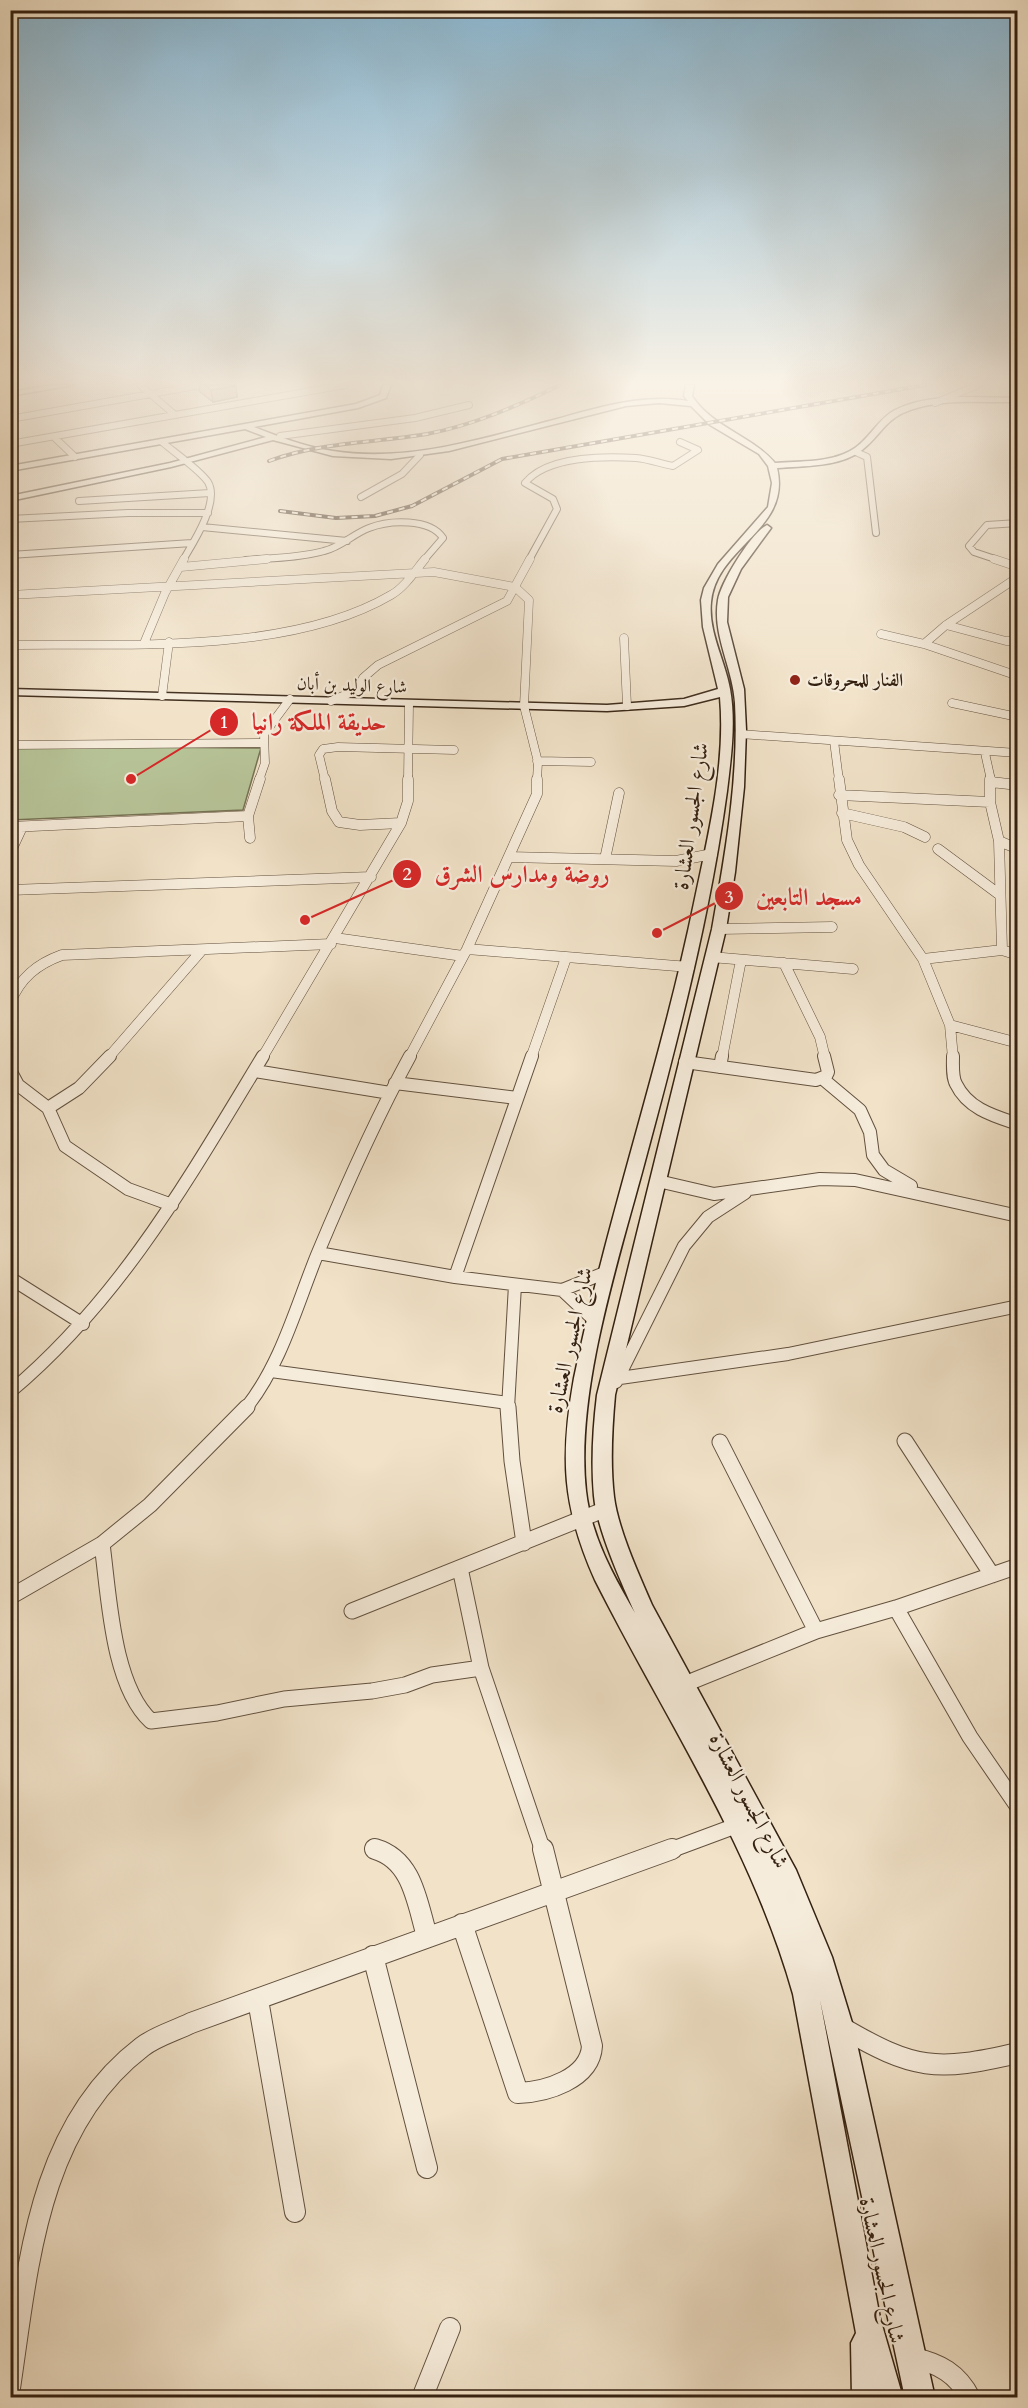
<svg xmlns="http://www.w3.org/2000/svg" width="1028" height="2408" font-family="Cardo,Amiri,serif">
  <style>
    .green { fill: #b7c498; stroke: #767254; stroke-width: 1.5 }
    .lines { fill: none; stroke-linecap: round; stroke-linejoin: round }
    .street-far5-casing { stroke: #63513f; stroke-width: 8 }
    .street-far4-casing { stroke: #63513f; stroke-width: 9 }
    .street-far3-casing { stroke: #63513f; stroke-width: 11 }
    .street-far2-casing { stroke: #63513f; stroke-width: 14 }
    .street-far1-casing { stroke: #63513f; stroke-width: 17 }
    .street-casing { stroke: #63513f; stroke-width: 22 }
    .secondary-casing { stroke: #342111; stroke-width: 3 }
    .street-far5 { stroke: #f6ecdb; stroke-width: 6 }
    .street-far4 { stroke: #f6ecdb; stroke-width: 8 }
    .street-far3 { stroke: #f6ecdb; stroke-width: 10 }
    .street-far2 { stroke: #f6ecdb; stroke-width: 12 }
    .street-far1 { stroke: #f6ecdb; stroke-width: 15 }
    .street { stroke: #f6ecdb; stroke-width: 20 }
    .secondary { fill: #f6ecdb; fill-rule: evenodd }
    .rail-casing { stroke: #342111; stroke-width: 4 }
    .rail { stroke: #f6ecdb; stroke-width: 2; stroke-dasharray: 6; stroke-linecap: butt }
    .wall { fill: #c2957c; stroke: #342111; stroke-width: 1.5 }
    .shaded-wall { fill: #9e7965; stroke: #342111; stroke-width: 1.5 }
    .building { fill: #e1ad90; stroke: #342111; stroke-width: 1.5 }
    .poi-dot { fill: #8f2418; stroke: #f6ecdb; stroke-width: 2 }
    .labels { text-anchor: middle; stroke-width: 4.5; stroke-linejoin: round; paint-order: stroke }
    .far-poi-label { font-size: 18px; font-weight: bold; fill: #342111; stroke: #f6ecdb; text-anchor: start }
    .far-street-label { font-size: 18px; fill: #342111; stroke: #f6ecdb }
    .street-label { font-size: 22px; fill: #342111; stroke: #f6ecdb }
    .leader { fill: none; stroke: #d62828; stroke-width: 2 }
    .callout-dot { fill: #d62828; stroke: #f6ecdb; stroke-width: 2 }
    .mark-label { font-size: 18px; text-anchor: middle; font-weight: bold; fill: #fff }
    .callout-label { font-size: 24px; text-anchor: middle; font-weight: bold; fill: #d62828; stroke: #f6ecdb; stroke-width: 4.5; stroke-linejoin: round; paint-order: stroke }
  </style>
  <rect width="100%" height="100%" fill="#f1e2c8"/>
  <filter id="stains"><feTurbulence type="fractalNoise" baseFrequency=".00333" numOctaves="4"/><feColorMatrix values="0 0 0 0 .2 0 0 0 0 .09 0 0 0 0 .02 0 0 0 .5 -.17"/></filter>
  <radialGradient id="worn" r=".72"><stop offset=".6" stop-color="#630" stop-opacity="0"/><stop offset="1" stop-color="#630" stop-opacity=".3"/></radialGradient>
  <path class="green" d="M10,746L261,748L243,810L11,820Z"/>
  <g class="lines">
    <g class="street-far5-casing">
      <path id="street-far5" d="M140,385L175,415
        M935,403L978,385
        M10,419L201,385
        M280,436L415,418L469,405
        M54,437L75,457
        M162,442C174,452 200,470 208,482C220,502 193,543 183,560
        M10,444L345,385
        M1018,446V460
        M856,452L867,457L876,533
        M361,497L402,474L420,455
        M79,501L210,493
        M10,519L128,513H208
        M202,527L347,541
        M10,555L192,543
        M246,560C271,558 299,558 324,551C341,547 353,534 369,528C389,520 430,518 443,538L424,560
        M529,560L557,509L553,499L525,483C547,456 604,456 636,458C649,459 661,464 673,466L698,450L680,442
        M998,560L974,552L969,546L987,525L1018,523"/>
    </g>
    <g class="street-far4-casing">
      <path id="street-far4" d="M994,559L1018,567
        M181,567L267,559
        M10,595L434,572L515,587L529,600L524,706L538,762L537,780
        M946,625L1006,641H1018
        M881,634L924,644L1018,676
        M624,638L627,706
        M145,641L165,593L184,559
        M924,644L946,625L1018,577
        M10,645C125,643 289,655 391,595C405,587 415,571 425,559
        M162,696L169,642
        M331,701L357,690L363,678L378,665L507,601L530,559
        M952,703L1018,717
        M740,734L1018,753
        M834,741L839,780
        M10,745L264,743
        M985,753L991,780
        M537,761L591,762
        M259,780L265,763L264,734L290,699
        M325,780L319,755L323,749L338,747L454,750
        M408,780L409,704"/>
    </g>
    <g class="street-far3-casing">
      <path id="street-far3" d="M325,779L332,811L339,822L360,825L401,823
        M839,779L847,840L859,865L923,959L950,1025L953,1058
        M990,779V802L999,841L1002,950
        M991,782L1018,785
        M839,795L990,802
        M842,813L904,827L925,837
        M10,827L248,816
        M250,838L248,816L260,779
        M999,841L1018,849
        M938,849L1000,895
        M10,853L22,827
        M509,857L676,861L712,854
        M605,859L619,793
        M10,890L371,877
        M719,929L832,927
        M335,938L463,956
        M467,949L689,967
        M711,957L853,969
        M923,959L1002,950L1018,955
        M784,963L820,1037L825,1058
        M10,1003C20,978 37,964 62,955L331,944
        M950,1025L1018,1043
        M108,1058L202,950
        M262,1058L401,823L408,801V779
        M409,1058L467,949L537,794V779
        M531,1058L566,958
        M722,1058L741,960"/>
    </g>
    <g class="street-far2-casing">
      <path id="street-far2" d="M953,1056C953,1065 952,1077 956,1084C968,1109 994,1116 1018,1124
        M685,1062L816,1080L826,1076L828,1072L824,1056
        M720,1067L722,1056
        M10,1070L18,1085L48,1108L65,1146L128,1189L172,1205
        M255,1071L390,1093
        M823,1079L860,1110L870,1132L873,1155L884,1170L911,1186
        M395,1083L517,1098
        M48,1108L79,1088L110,1056
        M658,1181L714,1194L820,1179L855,1180L1018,1216
        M318,1253L455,1277L562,1290L607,1272
        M455,1277L532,1056
        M10,1278L83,1324
        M562,1290L595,1321
        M271,1371L508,1403
        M620,1378L788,1354L1018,1306
        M616,1382L684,1246L708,1217L745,1193
        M10,1392C121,1299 189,1178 263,1056
        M246,1408C281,1364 296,1307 317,1255C345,1188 375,1120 410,1056
        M508,1408L515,1285"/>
    </g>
    <g class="street-far1-casing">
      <path id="street-far1" d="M508,1407L512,1461L524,1543
        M905,1441L992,1575
        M720,1442L816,1631
        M102,1544C109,1595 112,1685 151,1721L217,1713L284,1699L372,1691L405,1685L432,1675L481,1668
        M460,1568L481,1668L543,1851
        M10,1597L102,1544L150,1505L247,1407
        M896,1608L970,1737L1018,1807
        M352,1611L606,1509
        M685,1684L816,1631L896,1608L1018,1566
        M375,1849L380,1851
        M668,1851L738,1825"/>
    </g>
    <g class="street-casing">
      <path id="street" d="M375,1849C413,1860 417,1903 427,1936
        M462,1924L518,2093C546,2092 590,2079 592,2046L543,1849
        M373,1956L427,2168
        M258,2000L295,2212
        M841,2027C914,2070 936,2072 1018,2053
        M913,2358C939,2363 958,2374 970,2398
        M10,2388C28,2268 37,2127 142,2047C156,2036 175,2031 191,2023L672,1849
        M422,2398L450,2328"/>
    </g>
    <g class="secondary-casing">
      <path id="secondary" d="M53,385H73L10,396V392Z
        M383,385H391L386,398L358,408L254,427C280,437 305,447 333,451C409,463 484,438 557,419C600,407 643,394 688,401L684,396L686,385H694L692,396C713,428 751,435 775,463C799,461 834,463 855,448C870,438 878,419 895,410C932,392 978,398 1018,398V402C980,403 938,397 903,413C885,421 877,439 862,450C841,467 803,466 777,468C792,530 716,546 711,602C708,632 725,660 730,689C736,722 731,758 727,791C710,916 678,1039 645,1161C619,1259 575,1391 586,1491C591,1536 613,1575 635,1613C621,1582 597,1529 594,1496C591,1463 593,1428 597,1395L712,929C725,855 739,779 735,703C733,668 712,635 718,600C721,582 752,532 767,525L771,528L741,569L728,597L727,622L744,689L746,730L744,787L735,872L726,929L615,1395C612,1428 610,1464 614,1497C618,1529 639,1575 652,1605L796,1870L832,1957L853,2026L935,2398H905L820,2000L880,2318L903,2398H852L851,2343L856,2333L793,1994C751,1845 664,1717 595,1580C562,1506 560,1457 574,1378C607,1218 661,1063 694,903C708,836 726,765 720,697L684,706L607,711L10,695V689L607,705L684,699L718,689L703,627L701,600L704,588L718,564L768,507L772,483L768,466L759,454L710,425L691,406L659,403L626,406L449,451L391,459L333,456L273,440L171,467L10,501V496L170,463L266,437L245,429L10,471V466L356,404L380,395Z"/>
    </g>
    <use href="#street-far5" class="street-far5"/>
    <use href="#street-far4" class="street-far4"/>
    <use href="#street-far3" class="street-far3"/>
    <use href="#street-far2" class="street-far2"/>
    <use href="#street-far1" class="street-far1"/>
    <use href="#street" class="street"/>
    <use href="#secondary" class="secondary"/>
    <g class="rail-casing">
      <path id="rail" d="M269,461C320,442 373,443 427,434C474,425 517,406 560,385
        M280,511L336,518L375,516L412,506L502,459L925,385"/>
    </g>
    <use href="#rail" class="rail"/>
  </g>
  <path class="wall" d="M199,385H235L237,397L213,402L199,391Z"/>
  <path class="shaded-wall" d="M236,386L237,397L213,402L211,390Z"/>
  <path class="building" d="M205,385H235L236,386L211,390Z"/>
  <linearGradient id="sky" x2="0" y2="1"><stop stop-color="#89b8d4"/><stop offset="0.53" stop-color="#f9f2e6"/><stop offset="1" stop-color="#f9f2e6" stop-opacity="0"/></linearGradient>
  <rect width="1028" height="722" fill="url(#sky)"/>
  <circle class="poi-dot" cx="795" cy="680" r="6"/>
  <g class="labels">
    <g class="far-poi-label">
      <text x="807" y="686">الفنار للمحروقات</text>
    </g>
    <g class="far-street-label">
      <text transform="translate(352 685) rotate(2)" y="6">شارع الوليد بن أبان</text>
    </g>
    <g class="street-label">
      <text transform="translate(690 816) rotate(-82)" y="8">شارع الجسور العشارة</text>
      <text transform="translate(569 1340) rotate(-78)" y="8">شارع الجسور العشارة</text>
      <text transform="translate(750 1800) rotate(63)" y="8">شارع الجسور العشارة</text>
      <text transform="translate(883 2270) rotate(78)" y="8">شارع الجسور العشارة</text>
    </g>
  </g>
  <path class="leader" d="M131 779L224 722M305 920L407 874M657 933L729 896"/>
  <g class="callout-dot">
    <circle cx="131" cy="779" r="6"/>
    <circle cx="305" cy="920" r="6"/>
    <circle cx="657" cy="933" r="6"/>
    <circle cx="224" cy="722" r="15"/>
    <circle cx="407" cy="874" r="15"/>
    <circle cx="729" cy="896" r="15"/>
  </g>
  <g class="mark-label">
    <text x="224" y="728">1</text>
    <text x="407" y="880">2</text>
    <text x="729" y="903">3</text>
  </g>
  <g class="callout-label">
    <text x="319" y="730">حديقة الملكة رانيا</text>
    <text x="522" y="882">روضة ومدارس الشرق</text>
    <text x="809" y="905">مسجد التابعين</text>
  </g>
  <rect width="1028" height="2408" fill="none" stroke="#f1e2c8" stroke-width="36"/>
  <rect x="12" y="12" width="1004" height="2384" fill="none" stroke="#342111" stroke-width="3"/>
  <rect x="18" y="18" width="992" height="2372" fill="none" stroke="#342111" stroke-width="1.5"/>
  <rect width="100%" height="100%" filter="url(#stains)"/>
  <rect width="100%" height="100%" fill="url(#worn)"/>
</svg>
